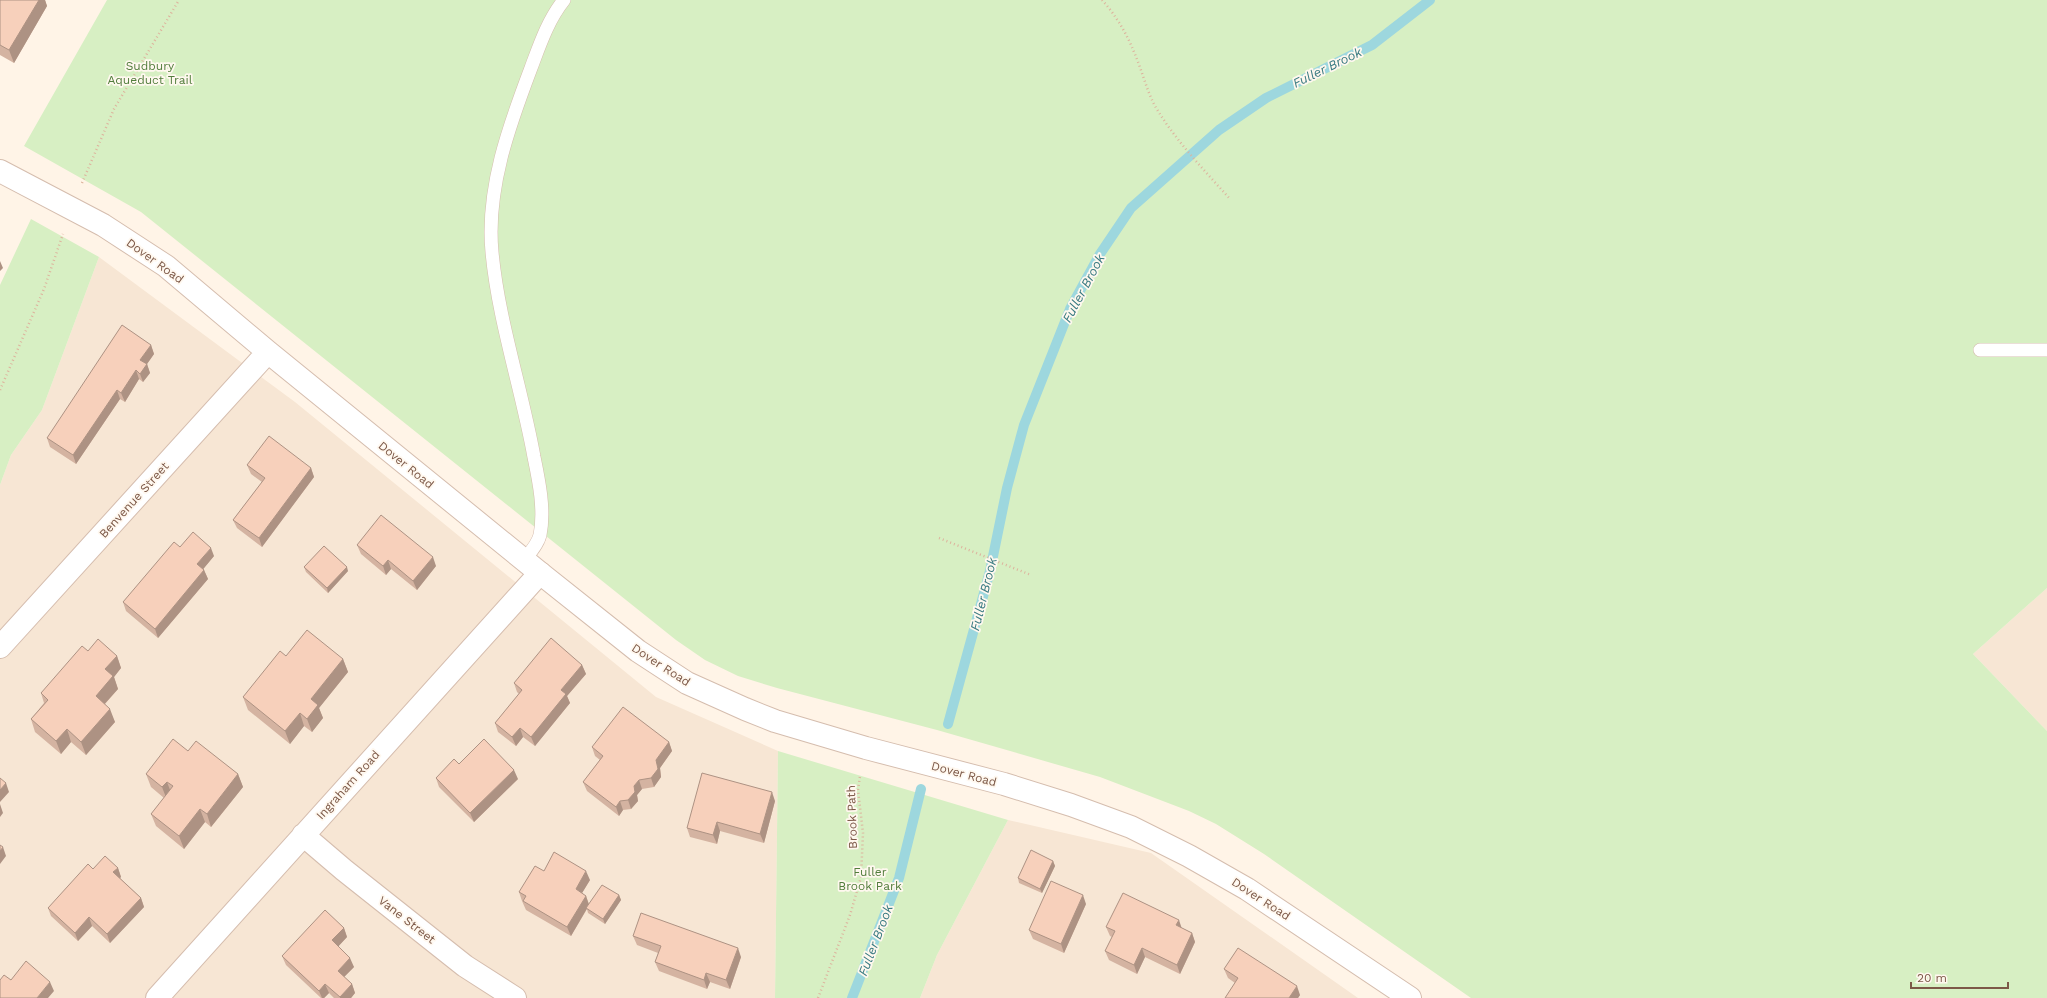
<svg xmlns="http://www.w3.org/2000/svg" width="2047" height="998" font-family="'Work Sans',sans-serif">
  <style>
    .residential { fill: #f7e6d4 }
    .green { fill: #d7efc3 }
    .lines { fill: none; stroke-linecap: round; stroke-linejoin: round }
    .stream { stroke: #9dd7de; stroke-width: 10 }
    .service-casing { stroke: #d5bdae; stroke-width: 14 }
    .minor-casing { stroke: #d5bdae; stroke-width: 24 }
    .tertiary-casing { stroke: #d5bdae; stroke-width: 24 }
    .path { stroke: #ddb39d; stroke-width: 2.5; stroke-dasharray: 1 3; stroke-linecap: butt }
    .service { stroke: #fff; stroke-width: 13 }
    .minor { stroke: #fff; stroke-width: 22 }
    .tertiary { stroke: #fff; stroke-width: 22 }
    .wall { fill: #d4b3a1 }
    .shaded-wall { fill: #ad9283 }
    .building { fill: #f7d0bb; stroke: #ad9283 }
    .labels { text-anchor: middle; stroke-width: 3.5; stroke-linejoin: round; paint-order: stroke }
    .park-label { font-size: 12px; fill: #527d3c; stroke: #fff8ef }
    .street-label { font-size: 12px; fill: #7c5847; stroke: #fff8ef }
    .water-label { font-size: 13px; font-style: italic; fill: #397a82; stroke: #fff8ef }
  </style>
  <rect width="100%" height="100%" fill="#fff4e7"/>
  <path class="residential" d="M99,257L295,402L656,697L778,751L775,998H0V485L11,455L42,410Z
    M2047,588V731L1973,654Z
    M1008,820L1151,853L1358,998H920L937,955Z"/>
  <path class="green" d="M107,0H2047V588L1973,654L2047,731V998H1471L1264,854L1216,824L1189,811L1100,777L937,730L777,688L738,676L705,660L676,640L141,212L24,146Z
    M31,219L99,257L42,410L11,455L0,485V285Z
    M778,751L1008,820L937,955L920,998H775Z"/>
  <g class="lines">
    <path class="stream" d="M948,724L990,571L1007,488L1024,425L1070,309L1100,254L1131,208L1219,130L1266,98L1372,45L1430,0
      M852,998L899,878L921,789"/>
    <g class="service-casing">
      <path id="service" d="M1980,350H2047
        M524,560C530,553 538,544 540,535C545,510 539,481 534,457C522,390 498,319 492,252C486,189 509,126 531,68C540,44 548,20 564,0"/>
    </g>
    <g class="minor-casing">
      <path id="minor" d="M303,835L344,870L465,966L515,998
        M157,998L540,573"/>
    </g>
    <g class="tertiary-casing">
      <path id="tertiary" d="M0,171L103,225L166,266L268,352L540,573L638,651L687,683L745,709L775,721L866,748L1004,784L1071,805L1131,827L1189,856L1247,889L1410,998
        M0,647L268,352"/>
    </g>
    <path class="path" d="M1102,0C1115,14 1127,34 1134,52C1142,70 1146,89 1155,106C1175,140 1204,170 1230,199
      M82,183L114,109L179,0
      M0,390L44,289L63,234
      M939,538L1031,575
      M818,998L850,915L861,877L863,833L858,790L860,776"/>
    <use href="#service" class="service"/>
    <use href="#minor" class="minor"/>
    <use href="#tertiary" class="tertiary"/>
  </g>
  <path class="wall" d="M0,0H45L47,6L14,63L0,55Z
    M151,345L154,354L147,364L150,373L143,382L139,379L125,402L120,399L76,464L50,447L47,438Z
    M247,465L311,468L314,477L262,547L237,528L233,520L262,482L251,474Z
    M357,545L436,566L417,590L391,569L386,575L361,554Z
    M180,547L214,556L203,569L204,570L208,579L158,638L126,611L123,602Z
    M304,567L348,571L328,593L306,572Z
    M88,651L117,656L121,668L114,677L118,689L105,704L115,722L86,755L71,742L61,754L35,732L31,719L44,703L41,693Z
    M286,656L343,659L348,672L319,708L323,718L312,732L304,726L290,744L248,710L243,697Z
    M582,665L586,674L567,696L570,703L535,746L523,737L516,746L498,732L495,723L519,694L517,692L514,683Z
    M669,742L672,751L660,768L661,777L654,787L642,789L637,795L638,801L631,809L623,810L619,816L587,791L583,782L600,760L595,756L592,747Z
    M188,751L238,774L243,787L211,827L205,822L184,849L156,826L151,814L164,798L151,787L146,774Z
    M436,778L518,779L474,822L439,787Z
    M775,801L764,843L720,831L717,844L690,837L687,828Z
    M1053,861L1055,866L1042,893L1019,883L1018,878Z
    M118,868L121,877L120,878L141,898L144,907L110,943L92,926L78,941L51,916L48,908L93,869Z
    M544,871L590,880L582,893L586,896L589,904L619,895L621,900L605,924L588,913L587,909L571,936L526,910L522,901L519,892Z
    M1086,904L1064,953L1033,939L1029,930Z
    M1106,927L1182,928L1192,933L1195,942L1180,974L1145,957L1137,974L1109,960L1105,951L1112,937L1110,936Z
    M344,928L347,937L338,946L354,967L344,977L352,984L355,993L351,998H334L329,993L324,998H321L286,965L282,956Z
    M633,936L741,957L730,989L710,982L707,989L659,971L655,962L658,953L637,945Z
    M1224,969L1300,995L1298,998H1225L1235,983L1228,978Z"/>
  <path class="shaded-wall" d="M39,0H45L47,6L14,63L9,50Z
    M0,261L3,268L0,271Z
    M151,345L154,354L147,364L150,373L143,382L140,374V360Z
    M136,370L139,379L125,402L121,393Z
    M117,390L120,399L76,464L73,455Z
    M311,468L314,477L262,547L259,538Z
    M211,548L214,556L200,573L197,564Z
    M433,557L436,566L417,590L413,581Z
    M388,560L391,569L386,575L383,566Z
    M347,567L348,571L328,593L327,588Z
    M204,570L208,579L158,638L155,629Z
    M117,656L121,668L114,677L118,689L100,709L96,696L105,669Z
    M343,659L348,672L319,708L323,718L312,732L307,719L311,699Z
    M582,665L586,674L567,696L570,703L535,746L531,737L561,690Z
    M110,709L115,722L86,755L81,742Z
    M300,713L304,726L290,744L285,731Z
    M520,728L523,737L516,746L512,737Z
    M67,729L71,742L61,754L56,741Z
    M669,742L672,751L660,768L661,777L654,787L651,778L656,760Z
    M514,770L518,779L474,822L470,813Z
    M238,774L243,787L211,827L207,814Z
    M639,780L642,789L637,795L638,801L631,809L628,800L634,786Z
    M167,782L172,795L167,800L162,787Z
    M6,783L9,792L0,802V790Z
    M772,792L775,801L764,843L760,834Z
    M620,801L623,810L619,816L616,807Z
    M0,804L3,813L0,817Z
    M200,809L205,822L184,849L179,836Z
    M717,822L720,831L717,844L713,835Z
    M3,847L6,856L0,864V851Z
    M1053,861L1055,866L1042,893L1040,889Z
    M118,868L121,877L117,881L113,872Z
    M586,871L590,880L579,898L576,889Z
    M619,895L621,900L605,924L603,919Z
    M1083,895L1086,904L1064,953L1061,944Z
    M586,896L589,905L571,936L567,927Z
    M141,898L144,907L110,943L107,934Z
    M89,917L92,926L78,941L75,933Z
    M1179,920L1182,929L1176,925Z
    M344,928L347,937L336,949L332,940Z
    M1192,933L1195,942L1180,974L1177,965Z
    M738,948L741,957L730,989L726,980Z
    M1142,948L1145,957L1137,974L1134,965Z
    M350,958L354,967L341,980L338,971Z
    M706,973L710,982L707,989L704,980Z
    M50,982L54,991L48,998H37Z
    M325,984L329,993L324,998H322L319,991Z
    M352,984L355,993L351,998H340V997Z
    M1297,986L1300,995L1298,998H1289Z"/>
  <path class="building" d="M0,0H39L9,50L0,45Z
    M122,325L151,345L140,360L147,364L140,374L136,370L121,393L117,390L73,455L47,438Z
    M269,436L311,468L259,538L233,520L265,478L247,465Z
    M381,515L433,557L413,581L388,560L383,566L357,545Z
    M193,532L211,548L197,564L204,570L155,629L123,602L174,542L180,547Z
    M324,546L347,567L327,588L304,567Z
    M307,630L343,659L311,699L318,705L307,719L300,713L285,731L243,697L280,651L286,656Z
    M551,638L582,665L561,690L566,694L531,737L520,728L512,737L495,723L522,690L514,683Z
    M98,639L117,656L105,669L113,676L96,696L110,709L81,742L67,729L56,741L31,719L48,700L41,693L82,646L88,651Z
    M623,707L669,742L656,760L658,769L651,778L639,780L634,786L635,792L628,800L620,801L616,807L583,782L603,756L592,747Z
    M173,739L188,751L196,741L238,774L207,814L200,809L179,836L151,814L173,786L167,782L162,787L146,774Z
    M484,739L514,770L470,813L436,778L454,759L459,764Z
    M702,773L772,792L760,834L717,822L713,835L687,828Z
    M0,778L6,783L0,790Z
    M0,845L3,847L0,851Z
    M1031,850L1053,861L1040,889L1018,878Z
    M554,852L586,871L576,889L586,896L567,927L523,901L526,896L519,892L535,866L544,871Z
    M105,856L118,868L113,872L141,898L107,934L89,917L75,933L48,908L88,864L93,869Z
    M1051,881L1083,895L1061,944L1029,930Z
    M602,885L619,895L603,919L586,908Z
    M1123,893L1179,920L1176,925L1192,933L1177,965L1142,948L1134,965L1105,951L1115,931L1106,927Z
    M325,910L344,928L332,940L350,958L338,971L352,984L340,997L325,984L319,991L282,956Z
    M641,913L738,948L726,980L706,973L704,980L655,962L661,946L633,936Z
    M1238,948L1297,986L1289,998H1225L1238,978L1224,969Z
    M26,961L50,982L37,998H0V980L4,975L11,980Z"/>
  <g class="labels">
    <g class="park-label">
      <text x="150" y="70">Sudbury<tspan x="150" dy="14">Aqueduct Trail</tspan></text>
      <text x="870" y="876">Fuller<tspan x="870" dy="14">Brook Park</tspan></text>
    </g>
    <g class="street-label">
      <text transform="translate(155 261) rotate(36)" y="4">Dover Road</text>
      <text transform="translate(406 465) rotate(39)" y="4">Dover Road</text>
      <text transform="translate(134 500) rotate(-48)" y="4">Benvenue Street</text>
      <text transform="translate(661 665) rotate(33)" y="4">Dover Road</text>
      <text transform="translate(964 774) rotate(15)" y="4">Dover Road</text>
      <text transform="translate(348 785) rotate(-48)" y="4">Ingraham Road</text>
      <text transform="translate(852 817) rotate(-92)" y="4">Brook Path</text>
      <text transform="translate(1261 899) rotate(33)" y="4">Dover Road</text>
      <text transform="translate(407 920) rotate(38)" y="4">Vane Street</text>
    </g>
    <g class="water-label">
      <text transform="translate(1327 67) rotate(-26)" y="5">Fuller Brook</text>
      <text transform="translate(1083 288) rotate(-62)" y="5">Fuller Brook</text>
      <text transform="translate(983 594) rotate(-76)" y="5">Fuller Brook</text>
      <text transform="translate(875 940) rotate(-69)" y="5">Fuller Brook</text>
    </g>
  </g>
  <path d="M1911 982v6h97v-6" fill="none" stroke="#7c5847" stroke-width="2"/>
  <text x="1917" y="982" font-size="12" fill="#7c5847" stroke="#fff8ef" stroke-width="3" paint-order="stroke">20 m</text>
</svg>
